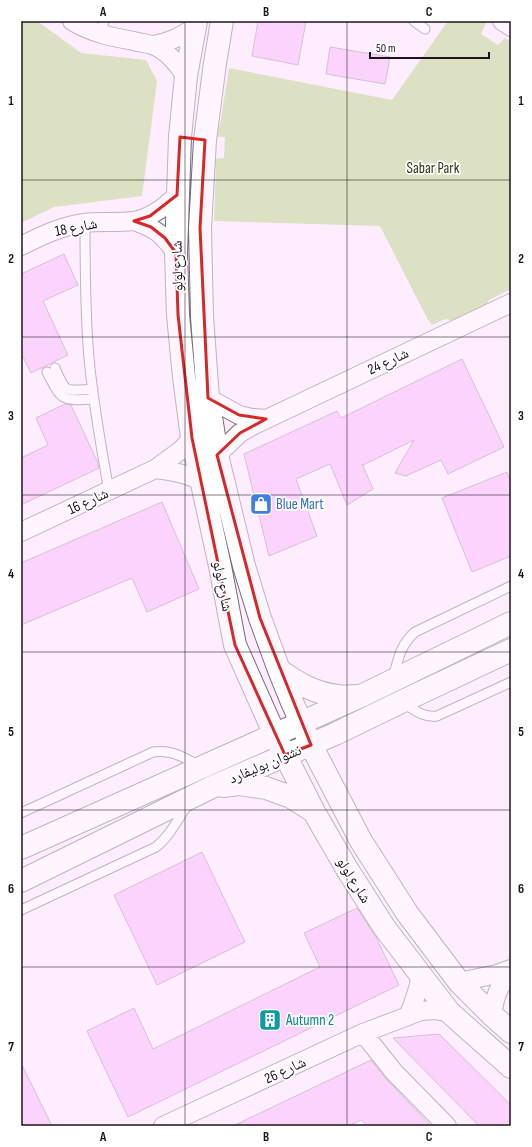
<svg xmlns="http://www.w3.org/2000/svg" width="532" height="1147" font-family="'Sofia Sans Condensed','Noto Naskh Arabic',sans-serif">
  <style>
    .green { fill: #b1d37a }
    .building { fill: #fab3fa; stroke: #a08ca0 }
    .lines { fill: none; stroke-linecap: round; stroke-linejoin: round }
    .service-casing { stroke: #7b687b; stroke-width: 11 }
    .minor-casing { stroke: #7b687b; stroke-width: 20 }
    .tertiary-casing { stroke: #7b687b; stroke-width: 24 }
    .service { stroke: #fff; stroke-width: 9 }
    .minor { stroke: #fff; stroke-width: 18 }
    .tertiary { stroke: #fff; stroke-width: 22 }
    .marked { fill: none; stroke: #d62828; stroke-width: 3; stroke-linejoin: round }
    .grid { fill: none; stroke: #1c141c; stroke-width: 1; stroke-opacity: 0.55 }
    .labels { text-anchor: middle; stroke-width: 3.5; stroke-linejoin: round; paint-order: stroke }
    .park-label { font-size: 15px; fill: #28350f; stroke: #fff }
    .street-label { font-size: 15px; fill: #1c141c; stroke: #fff }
    .shop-label { font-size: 15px; fill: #366cbe; stroke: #fff; text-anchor: start }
    .culture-label { font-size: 15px; fill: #0d838f; stroke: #fff; text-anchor: start }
    .neatline { fill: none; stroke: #1c141c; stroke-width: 1.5 }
    .grid-label { font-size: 13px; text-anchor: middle; font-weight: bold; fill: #1c141c }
  </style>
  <rect width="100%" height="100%" fill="#feedfe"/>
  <path class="green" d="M21,21H37L81,53L146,60L157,81L142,196L54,207L21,223Z
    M448,21H480L486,23L481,34L498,45L505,38L511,42V289L489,300L486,306L454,321L445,319L432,325L427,318L380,226L214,221L216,167L211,159L224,158L225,137L213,136L220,125L229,68L392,100Z"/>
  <path class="building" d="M258,21H306L298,65L252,56Z
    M330,47L390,57L385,84L326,74Z
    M64,254L78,285L43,301L68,355L31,373L21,353V274Z
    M462,359L504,447L448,474L441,460L406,476L395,473L414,440L363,465L362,464L373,489L347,505L330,464L296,479L317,536L269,556L244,454L337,411L341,418Z
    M65,404L71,405L97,461L99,468L21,505V458L48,445L36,418Z
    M507,472L511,483V556L472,572L442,498Z
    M162,502L199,589L147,612L132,578L21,625V563Z
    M202,852L245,942L157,985L114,895Z
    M357,908L376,937L399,985L128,1117L87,1031L134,1008L153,1049L320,967L304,933Z
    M439,1034L511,1105V1126H479L393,1038Z
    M371,1060L386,1079L431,1126H367L361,1120L349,1126H233Z
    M21,1063L52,1126H21Z"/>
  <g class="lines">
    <g class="service-casing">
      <path id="service" d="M414,21L425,29
        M101,35L104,21
        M85,223C85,268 85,313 89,358C93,402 101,447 109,491
        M55,368C66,394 65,391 93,389
        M47,372C62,401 61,401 94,399
        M393,678C398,660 400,645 415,632L511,586
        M402,702C413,709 423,718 437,716L511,682
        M21,813L153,752C172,749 184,758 200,766
        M21,910L156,847C170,836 178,819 188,804"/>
    </g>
    <g class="minor-casing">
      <path id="minor" d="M72,21C91,33 112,37 134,41C140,43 146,43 152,45C167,50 177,64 186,76
        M502,21L511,27
        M153,45C170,42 180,37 195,27
        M134,221C157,229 162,234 176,253
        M21,246C41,236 61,226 84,223C100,221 117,223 133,221C151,218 165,207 177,195
        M208,398L239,415L252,418L266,419
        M217,455L240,433L254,425L511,303
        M155,469C174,471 185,474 202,481
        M21,532L155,469L181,450L192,438
        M459,982L497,974L511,969
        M492,1015C495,996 498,987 511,971
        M408,1016C414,1003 418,990 421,976
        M363,1033L394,1072L447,1126
        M163,1126L363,1033L408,1016L421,1011L435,1010L449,1012"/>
    </g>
    <g class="tertiary-casing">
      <path id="tertiary" d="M196,21L186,76L180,137L176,253L178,315L184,377L192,438L220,566L235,645L275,735L314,812L347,869L384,927L449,1012L511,1067
        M222,21L215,63L205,140L200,228L202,317L208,398L217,455L244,566L260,618L279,670L292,702L311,745L361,841L407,913L459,982L492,1015L511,1032
        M279,670C297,683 316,694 339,696C345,697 352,696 358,696
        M223,786L239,784L266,788L291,797L313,811
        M21,848L361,696L511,623
        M21,881L212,787L335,734L401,702L511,650"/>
    </g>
    <use href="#service" class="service"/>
    <use href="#minor" class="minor"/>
    <use href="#tertiary" class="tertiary"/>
  </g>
  <path d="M0 0H532V1147H0ZM180,137L205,140L200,228L208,398L239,415L266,419L240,433L217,455L260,618L311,745L285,755L235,645L192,438L178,315L176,253L165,238L151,227L134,221L150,216L177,195Z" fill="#feedfe" fill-opacity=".55" fill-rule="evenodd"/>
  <path class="marked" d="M180,137L205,140L200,228L208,398L239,415L266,419L240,433L217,455L260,618L311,745L285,755L235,645L192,438L178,315L176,253L165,238L151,227L134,221L150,216L177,195Z"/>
  <path class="grid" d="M185,21V1126M347,21V1126M21,180H511M21,337H511M21,495H511M21,652H511M21,810H511M21,967H511"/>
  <defs>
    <g id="shop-square" transform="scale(1.15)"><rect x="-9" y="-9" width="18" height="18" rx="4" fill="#3f7fe0" stroke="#fff"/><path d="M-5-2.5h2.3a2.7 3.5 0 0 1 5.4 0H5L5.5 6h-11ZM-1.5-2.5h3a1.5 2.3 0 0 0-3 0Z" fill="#fff"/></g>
    <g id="building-square" transform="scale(1.15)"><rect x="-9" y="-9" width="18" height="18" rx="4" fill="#0f9aa8" stroke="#fff"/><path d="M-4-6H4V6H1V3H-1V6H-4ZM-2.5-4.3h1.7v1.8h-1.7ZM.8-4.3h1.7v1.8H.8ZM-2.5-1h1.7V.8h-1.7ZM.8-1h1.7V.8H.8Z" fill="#fff"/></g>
  </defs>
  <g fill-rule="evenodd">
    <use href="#shop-square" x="261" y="504"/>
    <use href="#building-square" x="270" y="1020"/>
  </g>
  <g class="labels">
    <g class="park-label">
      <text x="433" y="173">Sabar Park</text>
    </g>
    <g class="street-label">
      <text transform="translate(76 227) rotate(-11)" y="5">شارع 18</text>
      <text transform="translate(177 266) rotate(-91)" y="5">شارع لولو</text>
      <text transform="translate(388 361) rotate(-25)" y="5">شارع 24</text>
      <text transform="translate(88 501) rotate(-25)" y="5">شارع 16</text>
      <text transform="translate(223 586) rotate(79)" y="5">شارع لولو</text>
      <text transform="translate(265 764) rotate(-23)" y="5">نشوان بوليفارد</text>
      <text transform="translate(354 880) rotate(58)" y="5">شارع لولو</text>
      <text transform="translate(285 1070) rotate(-25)" y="5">شارع 26</text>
    </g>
    <g class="shop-label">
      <text x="276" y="509">Blue Mart</text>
    </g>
    <g class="culture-label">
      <text x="286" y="1025">Autumn 2</text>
    </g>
  </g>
  <rect width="532" height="1147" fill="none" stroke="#ffffff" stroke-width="44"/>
  <path d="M370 52v6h119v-6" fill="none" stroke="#1c141c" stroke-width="2"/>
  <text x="376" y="52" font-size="12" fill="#1c141c" stroke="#ffffff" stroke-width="3" paint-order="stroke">50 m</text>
  <rect x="22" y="22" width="488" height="1103" class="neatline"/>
  <g class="grid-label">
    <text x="103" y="16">A</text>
    <text x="266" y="16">B</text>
    <text x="429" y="16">C</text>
    <text x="11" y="105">1</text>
    <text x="521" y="105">1</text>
    <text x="11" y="263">2</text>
    <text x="521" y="263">2</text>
    <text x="11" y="420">3</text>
    <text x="521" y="420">3</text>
    <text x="11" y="578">4</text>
    <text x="521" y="578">4</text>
    <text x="11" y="736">5</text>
    <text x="521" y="736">5</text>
    <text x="11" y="893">6</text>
    <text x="521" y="893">6</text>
    <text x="11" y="1051">7</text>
    <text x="521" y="1051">7</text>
    <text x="103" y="1141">A</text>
    <text x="266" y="1141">B</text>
    <text x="429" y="1141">C</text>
  </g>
</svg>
